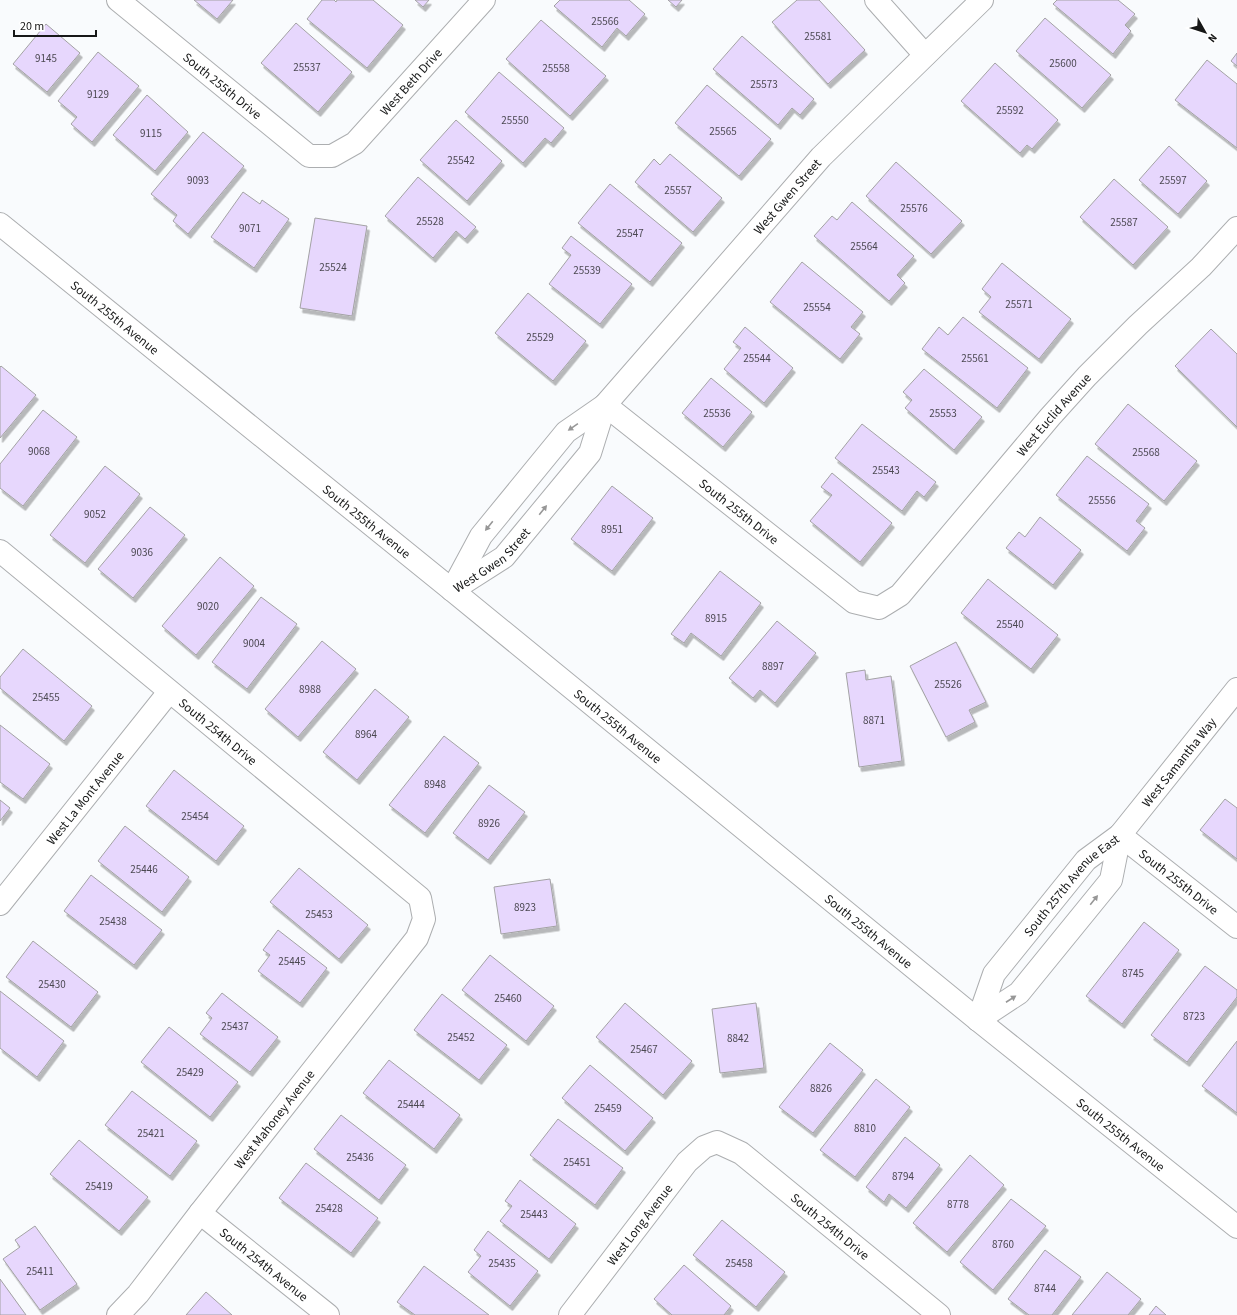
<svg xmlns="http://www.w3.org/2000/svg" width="1237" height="1315" font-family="'Source Sans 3',sans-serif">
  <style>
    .building { fill: #e7d7fd; stroke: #a3a2a4; filter: url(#shadow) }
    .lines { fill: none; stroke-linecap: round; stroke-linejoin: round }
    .minor-casing { stroke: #acaeb0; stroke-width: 24 }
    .minor { stroke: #fff; stroke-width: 22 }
    .oneway { fill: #979797 }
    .labels { text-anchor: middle; stroke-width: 3; stroke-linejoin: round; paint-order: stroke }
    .number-label { font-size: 11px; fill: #4b4851 }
    .street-label { font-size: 13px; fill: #171818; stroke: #fff }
  </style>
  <defs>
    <filter id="shadow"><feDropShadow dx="2.5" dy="4.5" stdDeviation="0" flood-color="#0004"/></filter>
  </defs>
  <rect width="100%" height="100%" fill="#f9fbfd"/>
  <path class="building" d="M194,0H233L217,19Z
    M322,0H334L336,2L337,0H373L403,25L367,68L307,19Z
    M415,0H429L423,7Z
    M560,0H629L645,14L626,36L617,28L602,47L554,6Z
    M668,0H682L676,7Z
    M797,0H819L865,50L828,84L772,22Z
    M1057,0H1118L1135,14L1125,25L1131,31L1113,54L1053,4Z
    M1045,18L1111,75L1082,108L1016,51Z
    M541,20L606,76L570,116L506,59Z
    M296,23L352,72L318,112L261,63Z
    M46,24L80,53L47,92L13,64Z
    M742,36L814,99L800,115L792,108L778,125L713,69Z
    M98,52L139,86L92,142L71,124L77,117L58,101Z
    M1237,53V66L1231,61Z
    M1207,60L1237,84V148L1175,100Z
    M995,63L1058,120L1032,149L1027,145L1020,153L961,101Z
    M499,72L564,128L551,143L545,138L523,163L465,112Z
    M707,85L771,139L739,176L675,123Z
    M147,95L188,132L155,171L113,135Z
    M456,120L502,161L467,201L420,160Z
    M203,132L244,166L188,234L173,221L177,215L151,194Z
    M1169,146L1207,181L1178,214L1139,180Z
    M670,154L722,198L693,232L635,182L654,159L660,165Z
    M896,162L962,221L931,254L866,196Z
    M418,177L476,227L465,239L456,231L433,258L385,216Z
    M1114,179L1168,227L1133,265L1080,217Z
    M610,184L682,243L650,282L578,223Z
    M243,192L260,204L262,200L289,219L254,268L211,237Z
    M852,202L914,256L897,275L905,283L889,301L814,236L832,216L837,220Z
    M315,218L367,226L352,316L300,308Z
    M571,236L632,284L600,324L549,284L571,255L562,248Z
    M802,262L863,312L851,327L860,334L840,359L770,302Z
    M1002,263L1071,319L1039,359L979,312L991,297L982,289Z
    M528,293L586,341L553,381L495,333Z
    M963,317L1028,368L997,408L922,349L939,327L948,335Z
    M745,327L793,368L764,403L724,369L741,348L733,342Z
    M1211,329L1237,354V427L1175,366Z
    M1,366L36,395L0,438V367Z
    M924,369L982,417L954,450L905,408L912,400L903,392Z
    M711,378L752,412L723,447L682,413Z
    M1128,404L1197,461L1164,501L1095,444Z
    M43,410L77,437L23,506L0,488V464Z
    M862,424L936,482L924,497L917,491L902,511L835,458Z
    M1087,456L1149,504L1136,521L1145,528L1127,551L1056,495Z
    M105,466L140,494L85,563L50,535Z
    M832,473L892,523L860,562L810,521L832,495L821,487Z
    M612,486L653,518L612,571L571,539Z
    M150,507L185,535L133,598L98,569Z
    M1040,517L1081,550L1053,585L1006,548L1019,532L1025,537Z
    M220,557L254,586L196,655L162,626Z
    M720,571L761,603L721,656L691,633L684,643L671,634Z
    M988,579L1058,635L1031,669L961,613Z
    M261,597L297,624L247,689L212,662Z
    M777,621L816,653L775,703L760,690L753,698L729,678Z
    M322,641L356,669L298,737L265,709Z
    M956,642L986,702L969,710L975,722L946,737L910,666Z
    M23,649L92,706L64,741L0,688V677Z
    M865,670L866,680L891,676L902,761L859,767L846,673Z
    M375,689L409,717L357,780L323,752Z
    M0,725L50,764L23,799L0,782Z
    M444,736L479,763L425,833L389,805Z
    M174,770L244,826L216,861L146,806Z
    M489,785L525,812L488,860L453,833Z
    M1225,799L1237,808V859L1200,830Z
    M0,800L10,808L0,821Z
    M125,826L189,877L162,912L98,861Z
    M299,868L368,925L339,959L270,902Z
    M91,875L162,930L134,965L64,911Z
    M550,879L557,926L501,934L494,887Z
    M1144,922L1179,950L1122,1024L1086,996Z
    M278,930L327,968L300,1003L258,971L270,955L263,950Z
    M33,941L98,992L71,1027L6,977Z
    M490,955L554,1006L526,1041L462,990Z
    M1205,966L1237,990V997L1187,1062L1151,1035Z
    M0,991L64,1041L37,1077L0,1048Z
    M222,993L278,1037L250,1072L200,1034L212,1018L206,1013Z
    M442,994L507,1045L479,1080L414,1030Z
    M625,1003L692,1061L663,1095L596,1037Z
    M756,1003L764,1068L720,1073L712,1009Z
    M169,1027L238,1082L210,1117L141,1062Z
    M1237,1041V1113L1202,1086Z
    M830,1043L863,1070L813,1133L779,1107Z
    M389,1060L460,1115L434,1149L363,1093Z
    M590,1065L653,1118L625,1151L562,1098Z
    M876,1079L910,1107L855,1177L820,1150Z
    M132,1091L197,1141L170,1176L105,1125Z
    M341,1115L406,1165L379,1200L314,1149Z
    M558,1119L623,1168L595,1205L530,1155Z
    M905,1137L940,1165L906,1208L889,1194L884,1202L866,1187Z
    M79,1140L148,1197L119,1231L50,1174Z
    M970,1155L1004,1185L947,1252L913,1223Z
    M306,1163L378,1218L351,1253L279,1198Z
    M520,1180L576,1224L549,1259L500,1221L512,1206L505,1201Z
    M1011,1199L1046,1226L993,1290L960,1262Z
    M722,1220L785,1272L756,1307L693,1255Z
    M35,1226L77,1284L40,1310L3,1259L20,1247L15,1240Z
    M488,1231L538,1271L510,1306L468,1272L481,1256L474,1250Z
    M1045,1250L1081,1277L1052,1315H1029L1008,1299Z
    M684,1265L731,1306L724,1315H672L654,1299Z
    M424,1266L489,1315H415L397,1302Z
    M1107,1272L1141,1299L1128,1315H1072Z
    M0,1279L26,1315H0Z
    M206,1292L232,1315H186Z
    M1156,1306L1166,1315H1149Z"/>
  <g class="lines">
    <g class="minor-casing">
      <g id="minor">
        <path id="s1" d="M118,0L309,156H332L355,143L484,0"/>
        <path d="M876,0L925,55"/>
        <path id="s2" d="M0,224L452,590L978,1020L1237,1227"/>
        <path id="s3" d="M605,405L854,602L879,608L900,595L1050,417L1087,376L1138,325L1201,267L1237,228"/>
        <path id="s4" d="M0,551L420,898L424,919L417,938L200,1213L138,1294L118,1315"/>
        <path id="s5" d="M454,589L504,557L590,453L605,405"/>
        <path id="s6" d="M452,590L481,536L566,432L605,405L821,157L982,0"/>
        <path id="s7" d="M1120,835L1237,927"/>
        <path id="s8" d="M0,904L169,692"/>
        <path id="s9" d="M978,1020L994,974L1086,860L1120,835L1237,689"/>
        <path d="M978,1020L1019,993L1111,880L1120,835"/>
        <path id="s10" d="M200,1213L328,1315"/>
        <path id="s11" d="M570,1315L687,1162L704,1147L717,1142L741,1153L939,1315"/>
      </g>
    </g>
    <use href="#minor" class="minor"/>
  </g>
  <defs><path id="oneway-solid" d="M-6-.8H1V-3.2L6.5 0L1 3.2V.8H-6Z"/></defs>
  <g class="oneway">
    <use href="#oneway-solid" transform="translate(573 427) rotate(145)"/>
    <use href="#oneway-solid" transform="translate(543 510) rotate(-51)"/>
    <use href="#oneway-solid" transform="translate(489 526) rotate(129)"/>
    <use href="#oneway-solid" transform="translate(1094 900) rotate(-51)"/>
    <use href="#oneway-solid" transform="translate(1011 999) rotate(-33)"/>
  </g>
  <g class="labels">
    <g class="number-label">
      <text x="605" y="25">25566</text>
      <text x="818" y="40">25581</text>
      <text x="46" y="62">9145</text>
      <text x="1063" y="67">25600</text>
      <text x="307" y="71">25537</text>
      <text x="556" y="72">25558</text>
      <text x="764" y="88">25573</text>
      <text x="98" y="98">9129</text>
      <text x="1010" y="114">25592</text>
      <text x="515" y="124">25550</text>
      <text x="723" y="135">25565</text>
      <text x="151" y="137">9115</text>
      <text x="461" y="164">25542</text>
      <text x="198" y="184">9093</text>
      <text x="1173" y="184">25597</text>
      <text x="678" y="194">25557</text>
      <text x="914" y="212">25576</text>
      <text x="430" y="225">25528</text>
      <text x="1124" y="226">25587</text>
      <text x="250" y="232">9071</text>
      <text x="630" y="237">25547</text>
      <text x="864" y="250">25564</text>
      <text x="333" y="271">25524</text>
      <text x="587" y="274">25539</text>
      <text x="1019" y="308">25571</text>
      <text x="817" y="311">25554</text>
      <text x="540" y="341">25529</text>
      <text x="757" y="362">25544</text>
      <text x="975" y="362">25561</text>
      <text x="717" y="417">25536</text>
      <text x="943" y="417">25553</text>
      <text x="39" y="455">9068</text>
      <text x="1146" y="456">25568</text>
      <text x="886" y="474">25543</text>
      <text x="1102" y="504">25556</text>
      <text x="95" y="518">9052</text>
      <text x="612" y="533">8951</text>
      <text x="142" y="556">9036</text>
      <text x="208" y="610">9020</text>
      <text x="716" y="622">8915</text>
      <text x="1010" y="628">25540</text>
      <text x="254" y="647">9004</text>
      <text x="773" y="670">8897</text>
      <text x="948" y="688">25526</text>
      <text x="310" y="693">8988</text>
      <text x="46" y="701">25455</text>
      <text x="874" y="724">8871</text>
      <text x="366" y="738">8964</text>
      <text x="435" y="788">8948</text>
      <text x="195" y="820">25454</text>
      <text x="489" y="827">8926</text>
      <text x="144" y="873">25446</text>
      <text x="525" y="911">8923</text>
      <text x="319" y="918">25453</text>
      <text x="113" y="925">25438</text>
      <text x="292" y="965">25445</text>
      <text x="1133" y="977">8745</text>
      <text x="52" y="988">25430</text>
      <text x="508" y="1002">25460</text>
      <text x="1194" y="1020">8723</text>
      <text x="235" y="1030">25437</text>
      <text x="461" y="1041">25452</text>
      <text x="738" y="1042">8842</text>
      <text x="644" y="1053">25467</text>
      <text x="190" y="1076">25429</text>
      <text x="821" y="1092">8826</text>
      <text x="411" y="1108">25444</text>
      <text x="608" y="1112">25459</text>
      <text x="865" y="1132">8810</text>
      <text x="151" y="1137">25421</text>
      <text x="360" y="1161">25436</text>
      <text x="577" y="1166">25451</text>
      <text x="903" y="1180">8794</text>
      <text x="99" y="1190">25419</text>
      <text x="958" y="1208">8778</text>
      <text x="329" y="1212">25428</text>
      <text x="534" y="1218">25443</text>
      <text x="1003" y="1248">8760</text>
      <text x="502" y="1267">25435</text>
      <text x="739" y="1267">25458</text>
      <text x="40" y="1275">25411</text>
      <text x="1045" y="1292">8744</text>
    </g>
    <g class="street-label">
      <text dy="5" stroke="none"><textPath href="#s1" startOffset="379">West Beth Drive</textPath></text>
      <text dy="5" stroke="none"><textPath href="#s1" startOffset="135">South 255th Drive</textPath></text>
      <text dy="5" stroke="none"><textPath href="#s6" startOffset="520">West Gwen Street</textPath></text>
      <text dy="5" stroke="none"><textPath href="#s2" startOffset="148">South 255th Avenue</textPath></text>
      <text dy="5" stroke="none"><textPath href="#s3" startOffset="605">West Euclid Avenue</textPath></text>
      <text dy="5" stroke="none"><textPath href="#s3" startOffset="171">South 255th Drive</textPath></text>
      <text dy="5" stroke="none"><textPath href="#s2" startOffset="472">South 255th Avenue</textPath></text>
      <text dy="5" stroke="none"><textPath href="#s5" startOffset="48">West Gwen Street</textPath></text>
      <text dy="5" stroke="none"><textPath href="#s2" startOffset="796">South 255th Avenue</textPath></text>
      <text dy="5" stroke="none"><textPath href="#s4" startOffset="283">South 254th Drive</textPath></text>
      <text dy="5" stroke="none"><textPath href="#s9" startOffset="331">West Samantha Way</textPath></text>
      <text dy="5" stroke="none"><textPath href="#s8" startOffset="136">West La Mont Avenue</textPath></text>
      <text dy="5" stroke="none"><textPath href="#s7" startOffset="75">South 255th Drive</textPath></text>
      <text dy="5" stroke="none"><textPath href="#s9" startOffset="167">South 257th Avenue East</textPath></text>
      <text dy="5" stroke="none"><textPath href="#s2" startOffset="1120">South 255th Avenue</textPath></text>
      <text transform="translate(274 1119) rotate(-52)" y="5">West Mahoney Avenue</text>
      <text dy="5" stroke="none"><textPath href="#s2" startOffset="1444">South 255th Avenue</textPath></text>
      <text dy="5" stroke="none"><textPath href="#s11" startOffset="114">West Long Avenue</textPath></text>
      <text dy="5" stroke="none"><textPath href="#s11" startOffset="371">South 254th Drive</textPath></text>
      <text dy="5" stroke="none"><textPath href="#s10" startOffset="82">South 254th Avenue</textPath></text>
    </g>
  </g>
  <g transform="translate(1205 32) rotate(129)" stroke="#ffffff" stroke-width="3" paint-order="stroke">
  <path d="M0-3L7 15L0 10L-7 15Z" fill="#171818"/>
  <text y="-6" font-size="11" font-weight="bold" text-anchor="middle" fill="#171818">N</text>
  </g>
  <path d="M14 30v6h82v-6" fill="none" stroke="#171818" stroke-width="2"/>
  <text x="20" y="30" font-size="12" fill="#171818" stroke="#ffffff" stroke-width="3" paint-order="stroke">20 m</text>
</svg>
